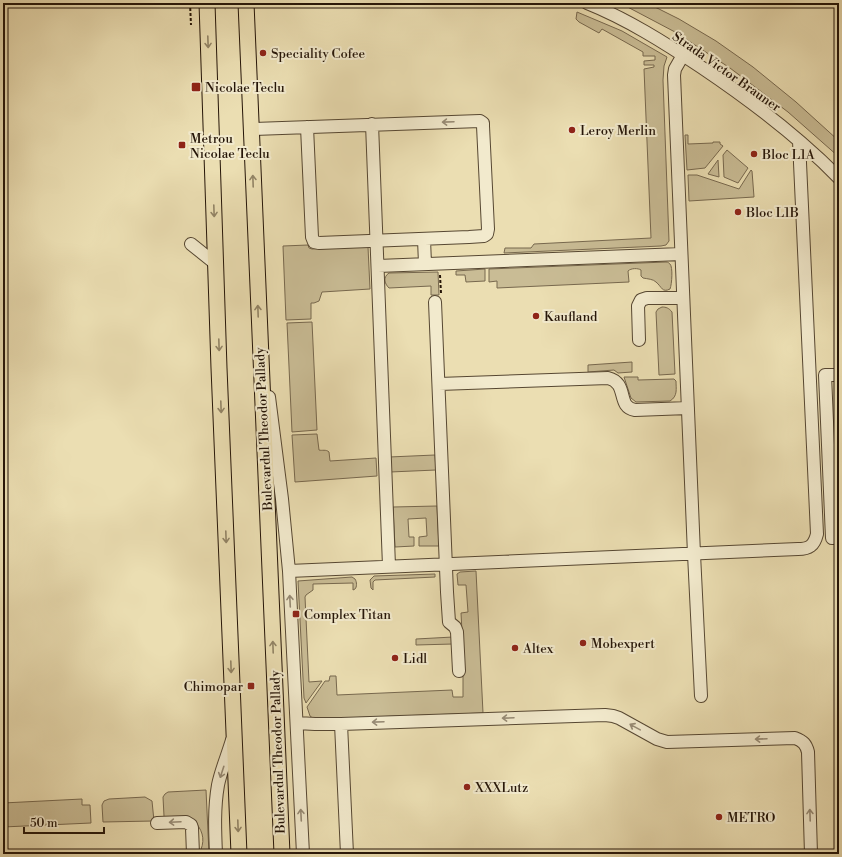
<svg xmlns="http://www.w3.org/2000/svg" width="842" height="857" font-family="'Libre Bodoni',serif">
  <style>
    .grass { fill: #c9bc95; stroke: #77684e }
    .lines { fill: none; stroke-linecap: round; stroke-linejoin: round }
    .minor-casing { stroke: #564732; stroke-width: 14 }
    .major-casing { stroke: #251508; stroke-width: 17 }
    .path { stroke: #251508; stroke-width: 2; stroke-dasharray: 3 2; stroke-linecap: butt }
    .minor { stroke: #f2eacd; stroke-width: 12 }
    .major { stroke: #ebdeb2; stroke-width: 15 }
    .oneway { stroke: #928466 }
    .oneway2 { stroke: #968a74 }
    .poi-dot { fill: #8f2418; stroke: #f2eacd; stroke-width: 1.5 }
    .labels { text-anchor: middle; stroke-width: 4; stroke-linejoin: round; paint-order: stroke }
    .poi-label { font-size: 13px; fill: #251508; stroke: #f2eacd; text-anchor: start }
    .street-label { font-size: 13px; fill: #251508; stroke: #f2eacd }
  </style>
  <rect width="100%" height="100%" fill="#ebdeb2"/>
  <filter id="stains"><feTurbulence type="fractalNoise" baseFrequency=".005" numOctaves="4"/><feColorMatrix values="0 0 0 0 .2 0 0 0 0 .09 0 0 0 0 .02 0 0 0 .5 -.17"/></filter>
  <radialGradient id="worn" r=".72"><stop offset=".6" stop-color="#630" stop-opacity="0"/><stop offset="1" stop-color="#630" stop-opacity=".3"/></radialGradient>
  <path class="grass" d="M620,3H647L679,19L716,41L753,67L796,102L839,141V157L788,112L730,68L675,32Z
    M577,12L622,31L667,57L664,66L663,80L669,241L666,245L661,246L504,253L505,248H531L534,244L651,238L644,69L654,67V65H644V61L655,60V56H643V52L602,29L599,33L579,22L576,19Z
    M685,135H688V144L713,143V142H720V144L723,146L705,168L687,170Z
    M727,150L748,168L738,183L724,177L723,155Z
    M718,160L719,177L708,174Z
    M751,170L752,171L754,197L689,201L688,175H697L739,189Z
    M308,245L309,248L312,249L368,247L370,289L322,292L319,301L314,303H311V319L286,320L283,246Z
    M666,262C668,262 669,263 670,264C673,267 672,284 670,289C662,293 662,287 656,282C653,279 648,279 643,278L641,276V270C638,268 631,268 628,271L629,282L497,288V281L489,282V269Z
    M485,269V281L466,282L465,275H456V271Z
    M438,272L439,295H431V286L389,288C384,283 383,277 389,273Z
    M662,307C666,307 669,308 672,312L675,374L659,375L656,312L658,309Z
    M312,322L317,430L292,432L287,323Z
    M632,362V372L618,373L614,370L588,372V365Z
    M624,377H638V380L674,379L676,381C676,389 678,396 670,401L636,402L631,398Z
    M317,434L319,450C322,451 326,449 329,452L330,461L376,458L377,476L295,482L292,435Z
    M435,455L436,470L390,472L389,457Z
    M437,506L439,546H419V537L427,536L426,518L408,519L409,537H414V546L395,547L393,507Z
    M476,571L483,713L314,719L310,716L307,707L325,681H329L330,676H336L337,695L452,690L453,697H463V671L464,669L461,613L468,612L466,585H458L457,574L460,572Z
    M435,574V577L375,580L373,582V590L371,588L370,580L374,576Z
    M352,577L355,579C357,582 357,587 355,589L353,590V583L313,584V590L306,595L305,597L309,682L322,681L306,703L304,698L298,581Z
    M453,637V644L416,645V639Z
    M206,790L209,854H199C205,842 204,833 196,823L165,819L164,816L163,797L165,794L168,792Z
    M145,797L152,801L154,821L103,822L102,805L104,801L109,799Z
    M82,799V805H90L91,823L3,827V803Z"/>
  <g class="lines">
    <g class="minor-casing">
      <path id="minor" d="M587,3C627,19 665,43 701,67C750,100 798,136 839,178
        M683,55L675,69L674,75L694,554L701,696
        M372,124L389,566
        M251,129L480,121L483,123V126L488,229L487,234L484,236L469,237L319,243L314,242L312,237L307,127
        M424,239L425,264
        M191,244L216,264
        M378,266L681,254
        M435,302L447,592L449,622L455,627L457,632L459,671
        M639,340L638,306L641,300L647,298H683
        M839,375H825L832,538L839,537
        M439,384L608,378C629,383 616,407 635,410L688,408
        M269,397L282,499L289,571L303,854
        M289,571L798,549C809,549 814,546 817,534L799,141
        M297,723L315,724H341L605,715L613,716L619,718L657,739L667,742L795,738C803,741 806,744 808,752L811,854
        M341,724L347,854
        M157,823L186,822L191,825L192,828L193,854
        M216,854C215,831 214,808 218,785C221,770 228,754 232,740"/>
    </g>
    <g class="major-casing">
      <path id="major" d="M207,3L219,368L239,854
        M246,3L282,854"/>
    </g>
    <path class="path" d="M190,3L191,25
      M440,275L441,293"/>
    <use href="#minor" class="minor"/>
    <use href="#major" class="major"/>
  </g>
  <defs><path id="oneway-shaft" d="M-6 0H5M1.5-3L5.5 0L1.5 3" fill="none" stroke-width="1.6" stroke-linecap="round" stroke-linejoin="round"/></defs>
  <g class="oneway">
    <use href="#oneway-shaft" transform="translate(208 42) rotate(88)"/>
    <use href="#oneway-shaft" transform="translate(253 181) rotate(-92)"/>
    <use href="#oneway-shaft" transform="translate(214 211) rotate(88)"/>
    <use href="#oneway-shaft" transform="translate(258 311) rotate(-92)"/>
    <use href="#oneway-shaft" transform="translate(219 345) rotate(88)"/>
    <use href="#oneway-shaft" transform="translate(221 407) rotate(88)"/>
    <use href="#oneway-shaft" transform="translate(226 537) rotate(88)"/>
    <use href="#oneway-shaft" transform="translate(273 647) rotate(-92)"/>
    <use href="#oneway-shaft" transform="translate(231 667) rotate(88)"/>
    <use href="#oneway-shaft" transform="translate(238 826) rotate(88)"/>
  </g>
  <g class="oneway2">
    <use href="#oneway-shaft" transform="translate(448 122) rotate(178)"/>
    <use href="#oneway-shaft" transform="translate(290 601) rotate(-93)"/>
    <use href="#oneway-shaft" transform="translate(508 718) rotate(178)"/>
    <use href="#oneway-shaft" transform="translate(378 722) rotate(178)"/>
    <use href="#oneway-shaft" transform="translate(635 727) rotate(-151)"/>
    <use href="#oneway-shaft" transform="translate(761 739) rotate(178)"/>
    <use href="#oneway-shaft" transform="translate(222 772) rotate(108)"/>
    <use href="#oneway-shaft" transform="translate(301 815) rotate(-93)"/>
    <use href="#oneway-shaft" transform="translate(810 815) rotate(-92)"/>
    <use href="#oneway-shaft" transform="translate(175 822) rotate(177)"/>
  </g>
  <g class="poi-dot">
    <circle cx="263" cy="53" r="4"/>
    <rect x="191" y="82" width="10" height="10" rx="2"/>
    <circle cx="572" cy="130" r="4"/>
    <rect x="178" y="141" width="8" height="8" rx="2"/>
    <circle cx="754" cy="154" r="4"/>
    <circle cx="738" cy="212" r="4"/>
    <circle cx="536" cy="316" r="4"/>
    <rect x="292" y="610" width="8" height="8" rx="2"/>
    <circle cx="583" cy="643" r="4"/>
    <circle cx="515" cy="648" r="4"/>
    <circle cx="395" cy="658" r="4"/>
    <rect x="247" y="682" width="8" height="8" rx="2"/>
    <circle cx="467" cy="787" r="4"/>
    <circle cx="719" cy="817" r="4"/>
  </g>
  <g class="labels">
    <g class="poi-label">
      <text x="271" y="58">Speciality Cofee</text>
      <text x="205" y="92">Nicolae Teclu</text>
      <text x="580" y="135">Leroy Merlin</text>
      <text x="190" y="143">Metrou<tspan x="190" dy="15">Nicolae Teclu</tspan></text>
      <text x="762" y="159">Bloc L1A</text>
      <text x="746" y="217">Bloc L1B</text>
      <text x="544" y="321">Kaufland</text>
      <text x="304" y="619">Complex Titan</text>
      <text x="591" y="648">Mobexpert</text>
      <text x="523" y="653">Altex</text>
      <text x="403" y="663">Lidl</text>
      <text x="243" y="691" text-anchor="end">Chimopar</text>
      <text x="475" y="792">XXXLutz</text>
      <text x="727" y="822">METRO</text>
    </g>
    <g class="street-label">
      <text transform="translate(727 71) rotate(35)" y="5">Strada Victor Brauner</text>
      <text transform="translate(263 429) rotate(-93)" y="5">Bulevardul Theodor Pallady</text>
      <text transform="translate(277 752) rotate(-92)" y="5">Bulevardul Theodor Pallady</text>
    </g>
  </g>
  <rect width="842" height="857" fill="none" stroke="#ebdeb2" stroke-width="16"/>
  <rect x="4" y="4" width="834" height="849" fill="none" stroke="#251508" stroke-width="2"/>
  <rect x="8" y="8" width="826" height="841" fill="none" stroke="#251508"/>
  <path d="M24 827v6h80v-6" fill="none" stroke="#251508" stroke-width="2"/>
  <text x="30" y="827" font-size="12" fill="#251508" stroke="#f2eacd" stroke-width="3" paint-order="stroke">50 m</text>
  <rect width="100%" height="100%" filter="url(#stains)"/>
  <rect width="100%" height="100%" fill="url(#worn)"/>
</svg>
